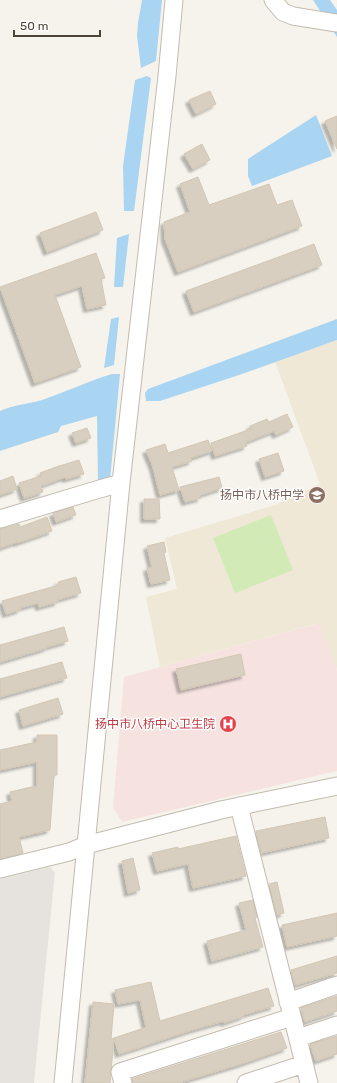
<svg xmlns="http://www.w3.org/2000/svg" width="337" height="1083" font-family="Rubik,'Noto Sans SC',sans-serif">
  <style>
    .industrial { fill: #e6e2dd }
    .education { fill: #efe8d6 }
    .medical { fill: #f6e3e0 }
    .green { fill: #d2eab5 }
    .water { fill: #a9d4f2 }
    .building { fill: #d8cfc1; stroke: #d3c7b4; filter: url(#shadow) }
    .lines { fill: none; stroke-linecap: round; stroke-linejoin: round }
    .minor-casing { stroke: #c2bbae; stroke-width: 19 }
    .minor { stroke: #fff; stroke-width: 17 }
    .labels { text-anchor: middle; stroke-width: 3; stroke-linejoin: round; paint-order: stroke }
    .education-label { font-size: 12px; fill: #785e54; stroke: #fff; text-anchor: end }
    .health-label { font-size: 12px; fill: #be3a42; stroke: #fff; text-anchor: end }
  </style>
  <defs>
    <filter id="shadow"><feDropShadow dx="-3.5" dy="3.5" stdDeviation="1" flood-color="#0004"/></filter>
  </defs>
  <rect width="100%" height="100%" fill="#f6f3ec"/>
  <path class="industrial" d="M50,867L55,873L34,1083H0V879Z"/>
  <path class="education" d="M337,340V670L318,623L160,667L146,597L177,589L165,538L275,505L320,484L275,362Z"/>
  <path class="medical" d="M319,623L337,670V771L122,822L113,807L124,677Z"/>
  <path class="green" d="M271,515L293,570L235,593L213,538Z"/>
  <path class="water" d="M142,0H162L156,61L141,68L137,36L138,23Z
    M313,0H330L337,10V37Z
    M147,76L151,78L134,211H124L123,166L135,80Z
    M316,115L332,156L252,186L248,176V159Z
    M129,234L123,287H114L117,238Z
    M119,317L114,365L104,368L111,319Z
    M337,319V340L242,374L160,401H146L145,393L148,389Z
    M112,374H120L110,480L98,483L97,416L61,426L58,432L0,451V411C13,405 28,404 42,400C66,392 88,381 112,374Z"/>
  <path class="building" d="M210,91L216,104L196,114L189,100Z
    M337,116V149L325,121Z
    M202,144L210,160L193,169L184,154Z
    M198,177L209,205L269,184L277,205L292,200L302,226L178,272L165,239L164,222L190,212L180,184Z
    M96,212L103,230L47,252L40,233Z
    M314,244L322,265L194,312L186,291Z
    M96,253L105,278L101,279L106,305L87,309L82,286L55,295L81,367L35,383L0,287Z
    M287,414L293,427L276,435L274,431L246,442L247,446L215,456L211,443L251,429L250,426L267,419L269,422Z
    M87,428L91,438L76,443L72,433Z
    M208,440L212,451L191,458L192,461L172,467L179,490L160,495L153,467L146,450L165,444L168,453Z
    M278,453L284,471L265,477L259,459Z
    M79,460L84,474L66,479L65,477L41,486L43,492L24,498L19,483L41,476L40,473L56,467Z
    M13,476L17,489L0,495V481Z
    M219,477L222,488L200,495L201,498L185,502L180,487Z
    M144,499H159L160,519H144Z
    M73,507L76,515L56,522L53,513Z
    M47,517L52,531L17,543V542L0,548V529L19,524L20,527Z
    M164,542L166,552L164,553L170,580L151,584L147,568L152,567L147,546Z
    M76,577L81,593L57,600L58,602L39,607L38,603L20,608V610L6,614L2,601L59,585L58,582Z
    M64,627L68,641L47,647V648L0,662V645Z
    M241,654L245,675L181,690L176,669Z
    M62,662L67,678L0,697V679Z
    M58,698L63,714L23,726L19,710Z
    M37,735H57V775H54L50,830L19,837L23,853L0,859V804L12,801L10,792L31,787H37V762L0,770V750L37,742Z
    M325,817L329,838L261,853L256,831Z
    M236,836L246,876L193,888L188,864L157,871L152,853L178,847V849Z
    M133,858L140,890L128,893L122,861Z
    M277,882L284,913L277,915L269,884Z
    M253,900L257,917L255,918L263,947L212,961L207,941L246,930L239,903Z
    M337,913V936L287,947L282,925Z
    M337,956V973L295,985L291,970Z
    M151,982L160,1021L268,988L274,1006L243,1015L244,1016L224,1023V1021L192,1030L119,1054L114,1038L110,1083H85L93,1002L114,1004L111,1039L144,1028L146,1027L140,1000L118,1004L115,990Z
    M337,996V1011L305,1022L301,1008Z
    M281,1032L287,1048L241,1064L178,1083H133L132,1079Z
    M337,1036V1054L316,1061L310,1044Z"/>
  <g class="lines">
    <g class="minor-casing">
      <path id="minor" d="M273,0L283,12L293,16L337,23
        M0,519L96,490L121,483
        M239,806L309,1083
        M0,869L69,852L86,845L221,810L337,786
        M288,1002L337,985
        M298,1038L337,1025
        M63,1083L121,483L167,76L174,0
        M123,1083L120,1072L292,1017
        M246,1083L304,1064"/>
    </g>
    <use href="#minor" class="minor"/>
  </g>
  <defs>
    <g id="school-disc" transform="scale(0.9)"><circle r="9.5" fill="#8d6e63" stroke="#fff"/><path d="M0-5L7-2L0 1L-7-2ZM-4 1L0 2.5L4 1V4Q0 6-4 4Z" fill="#fff"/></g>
    <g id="hospital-disc" transform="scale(0.9)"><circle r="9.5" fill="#e0444e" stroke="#fff"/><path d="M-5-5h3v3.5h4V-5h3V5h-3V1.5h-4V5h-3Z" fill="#fff"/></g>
  </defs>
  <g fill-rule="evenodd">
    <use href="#school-disc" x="317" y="495"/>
    <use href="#hospital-disc" x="228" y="724"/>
  </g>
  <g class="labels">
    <g class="education-label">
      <text x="304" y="499">扬中市八桥中学</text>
    </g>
    <g class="health-label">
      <text x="215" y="728">扬中市八桥中心卫生院</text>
    </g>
  </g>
  <path d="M14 30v6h86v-6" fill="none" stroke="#4b4439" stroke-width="2"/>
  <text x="20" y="30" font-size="12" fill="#4b4439" stroke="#ffffff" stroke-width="3" paint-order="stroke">50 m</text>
</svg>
